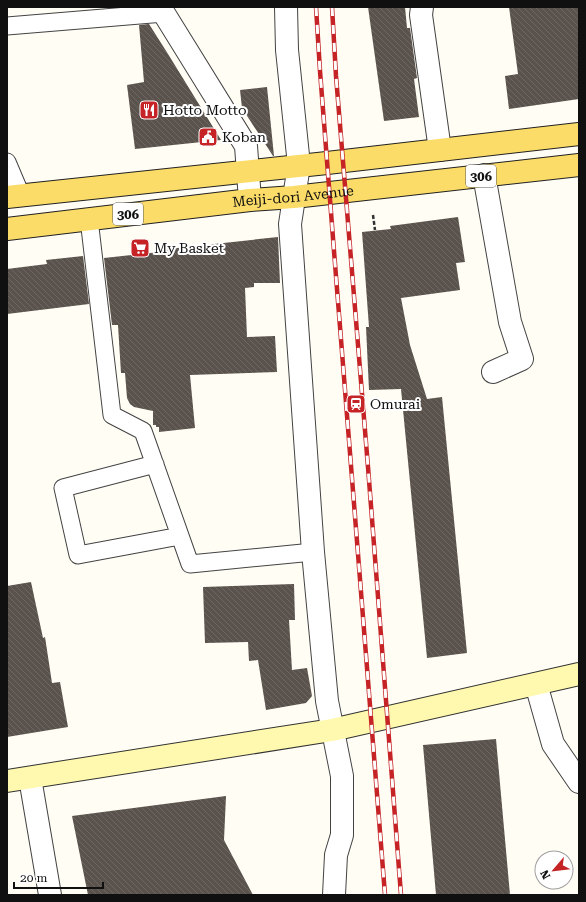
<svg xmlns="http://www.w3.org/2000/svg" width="586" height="902" font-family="'Roboto Serif',serif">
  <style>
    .building { fill: url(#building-back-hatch) }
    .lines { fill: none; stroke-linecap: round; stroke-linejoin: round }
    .lane-casing { stroke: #434343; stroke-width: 19 }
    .street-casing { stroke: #434343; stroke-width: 24 }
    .secondary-casing { stroke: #323232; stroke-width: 24 }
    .primary-casing { stroke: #212121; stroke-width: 24 }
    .path { stroke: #323232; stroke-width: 2.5; stroke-dasharray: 4 2; stroke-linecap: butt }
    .lane { stroke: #fff; stroke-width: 17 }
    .street { stroke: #fff; stroke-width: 22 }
    .secondary { stroke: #fff9af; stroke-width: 22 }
    .primary { stroke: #fbdc68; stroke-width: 22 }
    .rail-casing { stroke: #c52326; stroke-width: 4.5 }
    .rail { stroke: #fff; stroke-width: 3; stroke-dasharray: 9; stroke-linecap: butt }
    .labels { text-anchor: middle; stroke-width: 4; stroke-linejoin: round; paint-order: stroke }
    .shield { fill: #fff; stroke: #585858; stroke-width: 1 }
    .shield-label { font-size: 13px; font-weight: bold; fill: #101010 }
    .poi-label { font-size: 14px; fill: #101010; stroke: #fff; text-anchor: start }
    .street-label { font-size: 14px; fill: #101010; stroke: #fff }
  </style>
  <defs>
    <pattern id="building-back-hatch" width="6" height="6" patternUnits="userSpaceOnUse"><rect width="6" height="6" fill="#5a524c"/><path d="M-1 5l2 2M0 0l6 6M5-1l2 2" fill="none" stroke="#6d6661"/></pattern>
  </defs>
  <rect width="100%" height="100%" fill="#fffdf4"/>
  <path class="building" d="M368,7H405L407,28H410L417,78L414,79L419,117L384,121Z
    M509,7H579V99L509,109L505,76L518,74Z
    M149,24L168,54L221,140L135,149L127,85L144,82L139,25Z
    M267,87L274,156H273L242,108L240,90Z
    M458,217L465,262L456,263L460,290L401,298L410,345L427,399L442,397L467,653L427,658L401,389L369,390L366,327H369L362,232L391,229L390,226Z
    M278,237L280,283H254V287L245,288L247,337L275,336L277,372L190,375L195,428L159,432V427H156V425H153V411L134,407L130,404L127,398L125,373H121L118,325H112L104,258L159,252V250Z
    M83,256L89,304L7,314V269L47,264L46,260Z
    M31,582L43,638L45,637L52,683L60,682L68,727L7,737V586Z
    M294,584L295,620H289L292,670L307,668L312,696L306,703L266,710L258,660L249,661L248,642L205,643L203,587Z
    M496,739L510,895H436L423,745Z
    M226,796L224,840L253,895H88L72,816Z"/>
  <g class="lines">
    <g class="lane-casing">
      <path id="lane" d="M7,26L164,13
        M7,162L21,195
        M89,219L112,415L143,431L190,564L313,552
        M155,464L63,488L78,555L180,536"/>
    </g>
    <g class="street-casing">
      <path id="street" d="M160,7L246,146L250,200
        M286,7L287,50L299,165L290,224L313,552L327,701L342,776V835L336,855L334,895
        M422,7L421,15L440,150
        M484,175L510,322L522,359L493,372
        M536,684L553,744L579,782
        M30,778L50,895"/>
    </g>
    <g class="secondary-casing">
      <path id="secondary" d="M7,781L332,730L579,674"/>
    </g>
    <g class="primary-casing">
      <g id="primary">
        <path d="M7,197L327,163L579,134"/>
        <path id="s1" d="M7,229L250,200L294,197L579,165"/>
      </g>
    </g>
    <path class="path" d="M373,215L375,230"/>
    <use href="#lane" class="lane"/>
    <use href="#street" class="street"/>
    <use href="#secondary" class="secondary"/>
    <use href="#primary" class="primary"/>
    <g class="rail-casing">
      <path id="rail" d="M316,7L320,71L334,251L385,895
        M332,7L336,76L368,467L401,895"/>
    </g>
    <use href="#rail" class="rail"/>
  </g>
  <defs>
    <g id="restaurant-square" transform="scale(1)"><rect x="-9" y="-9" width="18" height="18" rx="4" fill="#c52326" stroke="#fff"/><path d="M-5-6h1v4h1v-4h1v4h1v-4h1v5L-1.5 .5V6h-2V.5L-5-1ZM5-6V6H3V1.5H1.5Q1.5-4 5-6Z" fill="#fff"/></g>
    <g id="civic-square" transform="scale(1)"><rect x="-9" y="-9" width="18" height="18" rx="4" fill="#c52326" stroke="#fff"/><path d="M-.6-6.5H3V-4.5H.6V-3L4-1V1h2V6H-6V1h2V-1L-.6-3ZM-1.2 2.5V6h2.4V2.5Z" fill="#fff"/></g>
    <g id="supermarket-square" transform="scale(1)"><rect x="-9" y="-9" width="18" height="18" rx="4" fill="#c52326" stroke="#fff"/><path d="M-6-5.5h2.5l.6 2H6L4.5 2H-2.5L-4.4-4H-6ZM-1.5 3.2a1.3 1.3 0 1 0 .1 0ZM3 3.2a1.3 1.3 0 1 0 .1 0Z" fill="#fff"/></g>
    <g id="station-square" transform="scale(1)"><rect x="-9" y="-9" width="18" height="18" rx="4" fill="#c52326" stroke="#fff"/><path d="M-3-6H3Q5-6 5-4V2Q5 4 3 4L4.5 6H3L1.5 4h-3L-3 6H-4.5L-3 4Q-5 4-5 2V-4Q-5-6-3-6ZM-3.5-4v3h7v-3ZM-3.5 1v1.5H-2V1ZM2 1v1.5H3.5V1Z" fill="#fff"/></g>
  </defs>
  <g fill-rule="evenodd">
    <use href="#restaurant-square" x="149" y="110"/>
    <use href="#civic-square" x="208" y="137"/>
    <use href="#supermarket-square" x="140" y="248"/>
    <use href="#station-square" x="356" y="404"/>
  </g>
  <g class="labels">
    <g class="shield">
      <rect x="466" y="165" width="30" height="22" rx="3"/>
      <rect x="113" y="203" width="30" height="22" rx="3"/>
    </g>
    <g class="shield-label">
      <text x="481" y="181">306</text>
      <text x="128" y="219">306</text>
    </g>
    <g class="poi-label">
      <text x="163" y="115">Hotto Motto</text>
      <text x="222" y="142">Koban</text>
      <text x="154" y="253">My Basket</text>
      <text x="370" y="409">Omurai</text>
    </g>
    <g class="street-label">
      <text dy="5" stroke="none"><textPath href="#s1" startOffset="288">Meiji-dori Avenue</textPath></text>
    </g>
  </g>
  <rect width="586" height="902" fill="none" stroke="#101010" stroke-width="16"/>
  <g transform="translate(554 870) rotate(242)"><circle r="19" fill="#ffffff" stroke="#9f9f9f"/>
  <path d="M0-3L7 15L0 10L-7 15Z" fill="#c52326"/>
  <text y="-6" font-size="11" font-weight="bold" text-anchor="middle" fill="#101010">N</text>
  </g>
  <path d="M14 882v6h89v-6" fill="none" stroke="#101010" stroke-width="2"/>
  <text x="20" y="882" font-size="12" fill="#101010" stroke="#ffffff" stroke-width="3" paint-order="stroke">20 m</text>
</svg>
